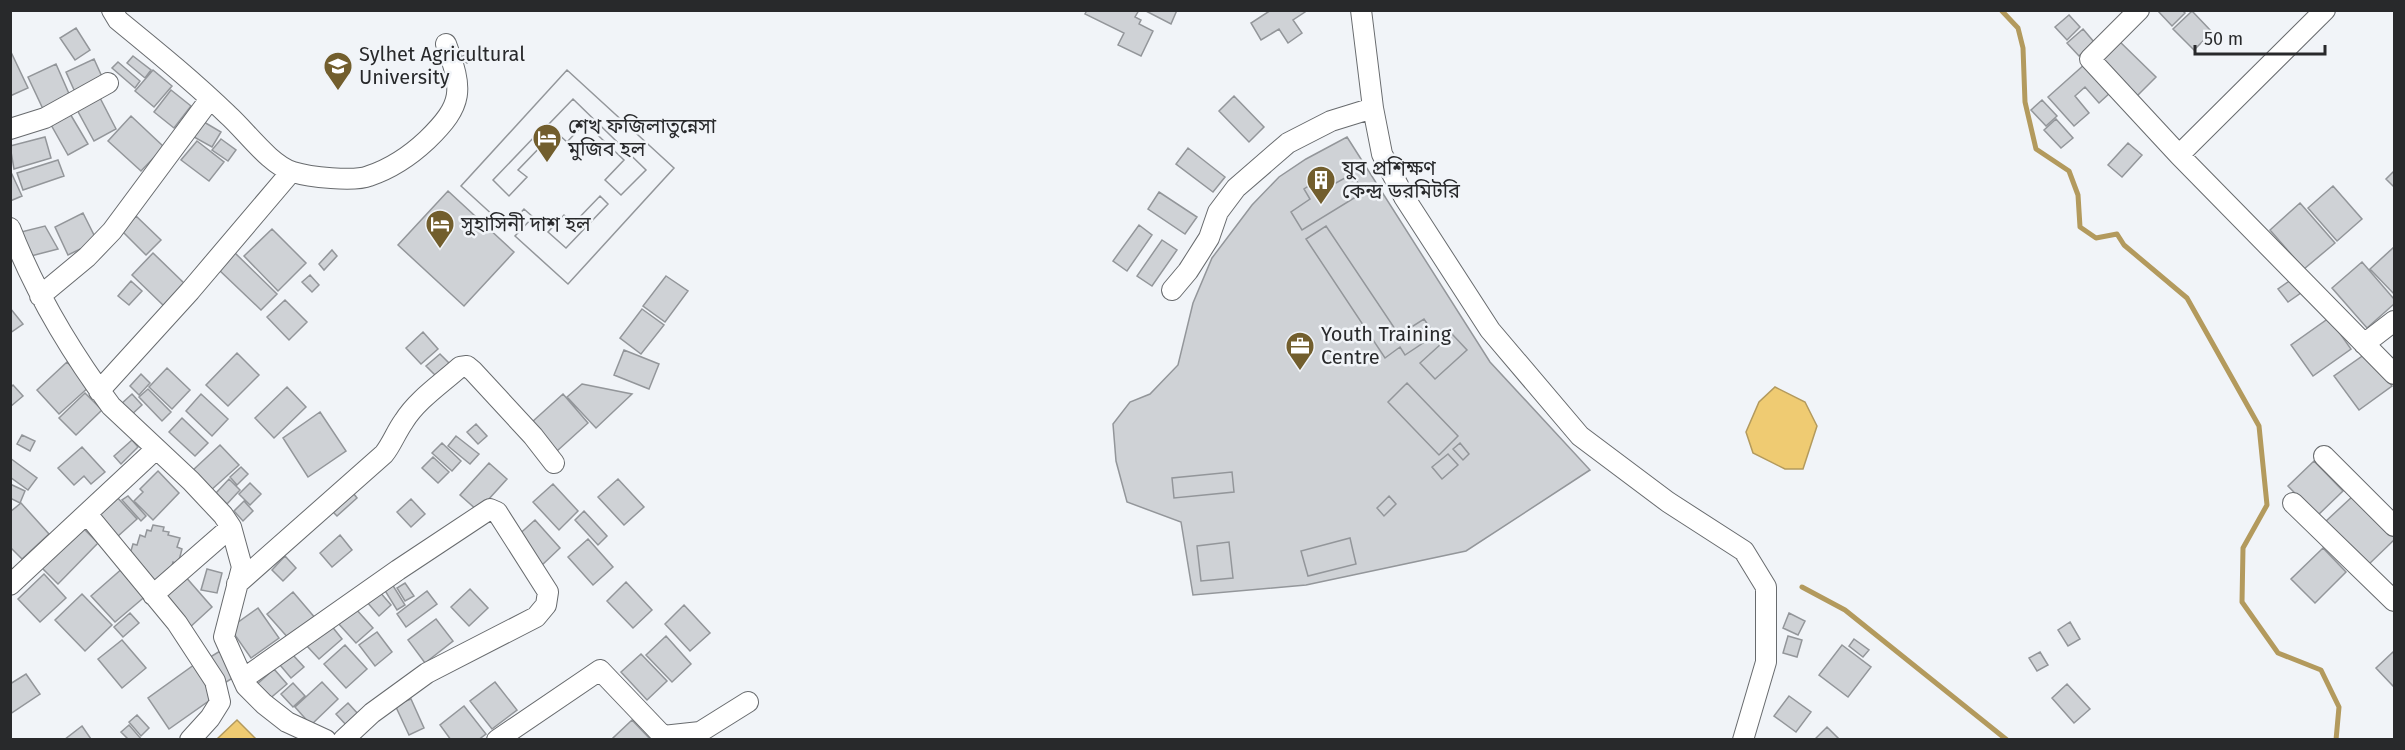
<svg xmlns="http://www.w3.org/2000/svg" width="2405" height="750" font-family="'Fira Sans','Noto Sans Bengali',sans-serif">
  <style>
    .water { fill: #efcb72; stroke: #b39a5d; stroke-width: 1.5 }
    .lines { fill: none; stroke-linecap: round; stroke-linejoin: round }
    .stream { stroke: #b39a5d; stroke-width: 5 }
    .building { fill: #cfd2d6; stroke: #93969a; stroke-width: 1.5; fill-rule: evenodd }
    .street-casing { stroke: #686b6e; stroke-width: 22 }
    .street { stroke: #fff; stroke-width: 20 }
    .labels { text-anchor: middle; stroke-width: 5; stroke-linejoin: round; paint-order: stroke }
    .poi-label { font-size: 20px; fill: #28292b; stroke: #f1f4f8; text-anchor: start }
  </style>
  <rect width="100%" height="100%" fill="#f1f4f8"/>
  <path class="water" d="M1775,387L1805,402L1817,426L1803,469H1785L1753,453L1746,432L1759,402Z
    M237,720L256,739H217Z"/>
  <g class="lines">
    <path class="stream" d="M2001,10L2018,28L2023,48L2025,102L2036,149L2069,171L2078,195L2080,227L2096,238L2117,234L2124,245L2187,298L2259,426L2267,505L2243,548L2242,602L2278,653L2321,670L2339,707L2336,740
      M1802,587L1845,610L2007,740"/>
  </g>
  <path class="building" d="M1087,10H1139L1135,17L1141,20L1139,24L1153,31L1141,56L1118,45L1124,33L1085,14Z
    M1144,10H1177L1171,24Z
    M1271,10H1308L1293,20L1302,33L1288,43L1279,29L1261,40L1251,23Z
    M2157,10H2182L2185,13L2172,26Z
    M2192,11L2212,32L2194,50L2173,29Z
    M2069,15L2080,27L2067,40L2055,27Z
    M76,28L90,50L75,60L60,38Z
    M2083,29L2094,42L2079,56L2067,43Z
    M2116,38L2156,77L2137,96L2097,57Z
    M10,50L28,88L10,96Z
    M467,52L473,57L467,63L461,58Z
    M133,56L151,70L145,78L127,63Z
    M94,59L103,79L75,92L66,72Z
    M118,62L140,81L135,88L112,68Z
    M56,64L70,96L43,109L28,77Z
    M2085,64L2111,92L2099,103L2085,87L2075,96L2089,113L2074,126L2048,97Z
    M153,70L172,86L154,107L135,91Z
    M567,70L674,168L568,284L515,236L533,217L524,209L507,228L461,186ZM573,99L646,170L621,195L605,180L624,160L585,123L567,142L548,125ZM537,134L545,142L518,170L527,177L509,196L493,180ZM600,196L608,204L566,248L548,232L564,215L573,224Z
    M567,70L674,168L568,284L515,236L533,217L524,209L507,228L461,186Z
    M171,90L191,106L174,128L154,112Z
    M98,94L116,129L94,141L75,106Z
    M1234,96L1264,127L1249,142L1219,111Z
    M573,99L646,170L621,195L605,180L624,160L585,123L567,142L548,125Z
    M2042,100L2057,116L2046,126L2031,110Z
    M69,112L88,144L68,155L50,123Z
    M131,116L164,147L141,171L108,141Z
    M2056,119L2073,138L2061,148L2044,130Z
    M204,122L221,132L212,147L194,137Z
    M537,134L545,142L518,170L527,177L509,196L493,180Z
    M45,137L51,158L14,169L10,146Z
    M1347,137L1490,362L1590,470L1466,551L1306,585L1193,595L1181,522L1127,502L1116,461L1113,424L1130,402L1150,394L1178,365L1193,303L1212,258L1252,205L1279,177L1306,159ZM1330,173L1336,183L1352,174L1364,192L1302,230L1291,212L1310,199L1304,189L1310,185L1307,181L1318,174L1321,178ZM1326,226L1399,335L1424,319L1435,335L1405,355L1400,347L1385,358L1306,239ZM1452,334L1467,350L1435,379L1420,363ZM1407,383L1458,436L1439,455L1388,402ZM1460,443L1469,454L1463,460L1453,449ZM1448,454L1458,465L1442,479L1432,467ZM1232,472L1234,492L1174,498L1172,478ZM1389,496L1396,504L1384,516L1377,508ZM1350,538L1356,564L1308,576L1301,551ZM1229,542L1233,578L1201,581L1197,546Z
    M221,139L236,150L228,161L212,150Z
    M197,141L224,162L209,181L181,160Z
    M2128,143L2142,155L2122,177L2108,165Z
    M1188,148L1225,177L1213,192L1176,164Z
    M58,160L64,176L23,190L17,173Z
    M10,170L22,196L10,201Z
    M2394,171V187L2386,179Z
    M1330,173L1336,183L1352,174L1364,192L1302,230L1291,212L1310,199L1304,189L1310,185L1307,181L1318,174L1321,178Z
    M2333,186L2362,219L2337,241L2308,208Z
    M448,191L514,252L464,306L398,245Z
    M1159,192L1197,217L1185,234L1148,209Z
    M600,196L608,204L566,248L548,232L564,215L573,224Z
    M2300,203L2335,243L2304,269L2270,230Z
    M83,213L97,241L68,255L55,227Z
    M136,216L161,240L146,255L122,231Z
    M1139,225L1152,235L1127,271L1113,261Z
    M45,226L58,249L27,257L21,232Z
    M1326,226L1399,335L1424,319L1435,335L1405,355L1400,347L1385,358L1306,239Z
    M272,229L306,263L278,291L244,256Z
    M1162,240L1177,250L1152,286L1137,276Z
    M2394,247V294L2370,269Z
    M332,250L337,256L324,270L319,264Z
    M234,252L277,294L261,310L218,269Z
    M153,253L186,285L165,307L132,275Z
    M2362,262L2394,299V304L2367,328L2332,288Z
    M310,275L319,285L312,292L302,282Z
    M666,276L688,291L665,322L643,306Z
    M2295,277L2305,290L2288,302L2278,289Z
    M131,281L142,291L129,305L118,296Z
    M285,300L307,322L289,340L267,317Z
    M10,308L23,324L10,333Z
    M642,309L664,325L641,354L620,338Z
    M2329,318L2351,349L2313,376L2291,345Z
    M423,332L438,349L421,364L406,348Z
    M1452,334L1467,350L1435,379L1420,363Z
    M624,350L659,364L649,389L614,375Z
    M2368,352L2392,386L2359,410L2334,376Z
    M237,353L259,375L228,406L206,385Z
    M440,354L451,365L438,378L426,366Z
    M67,362L90,386L59,414L37,390Z
    M167,368L190,390L172,409L149,387Z
    M141,374L150,383L139,395L130,386Z
    M1407,383L1458,436L1439,455L1388,402Z
    M582,384L632,394L596,428L567,397Z
    M13,385L23,396L10,407V388Z
    M287,387L306,407L274,438L255,418Z
    M148,389L171,412L162,421L139,397Z
    M85,393L102,410L76,435L59,418Z
    M132,394L142,405L130,416L120,405Z
    M201,394L228,419L212,436L186,411Z
    M563,394L588,423L557,451L532,422Z
    M320,412L346,451L308,477L283,438Z
    M182,418L208,443L195,456L169,432Z
    M476,424L487,436L478,444L467,432Z
    M22,435L35,441L30,451L17,444Z
    M456,436L479,454L470,464L448,446Z
    M132,440L138,447L121,464L114,456Z
    M442,443L461,461L452,471L432,453Z
    M1460,443L1469,454L1463,460L1453,449Z
    M220,445L239,465L210,491L192,471Z
    M82,447L105,472L91,484L84,476L74,485L58,468Z
    M1448,454L1458,465L1442,479L1432,467Z
    M433,457L449,472L438,483L422,468Z
    M10,458L37,478L28,490L10,477Z
    M2314,461L2343,491L2317,516L2288,486Z
    M489,463L507,479L478,511L460,495Z
    M241,467L248,474L237,485L230,477Z
    M158,471L179,493L153,520L134,501L143,492L140,489Z
    M1232,472L1234,492L1174,498L1172,478Z
    M229,479L240,490L227,504L216,493Z
    M618,479L644,507L624,525L598,497Z
    M250,483L261,494L250,505L239,494Z
    M10,484L25,491L20,503L10,498Z
    M553,484L578,511L559,530L533,502Z
    M350,489L357,498L337,516L329,508Z
    M2354,495L2394,537V540L2367,566L2325,522Z
    M116,496L137,519L117,537L96,514Z
    M128,496L146,516L141,521L122,500Z
    M1389,496L1396,504L1384,516L1377,508Z
    M411,499L425,514L411,527L397,512Z
    M244,501L253,511L243,521L234,511Z
    M21,503L49,534L22,559L10,547V512Z
    M584,511L607,536L598,545L575,520Z
    M535,520L560,548L541,566L515,538Z
    M79,524L98,543L58,584L39,565Z
    M153,525L164,527L163,531L169,532L168,535L180,538L177,547L182,549L178,564L173,562L169,578L160,576L158,581L145,577L133,560L134,556L130,554L133,544L137,545L140,535L145,537L147,530L151,531Z
    M340,535L352,550L332,567L320,553Z
    M1350,538L1356,564L1308,576L1301,551Z
    M588,539L613,567L593,585L568,557Z
    M1229,542L1233,578L1201,581L1197,546Z
    M2323,548L2346,572L2315,603L2291,579Z
    M285,556L296,568L283,581L272,570Z
    M124,567L148,594L115,622L91,596Z
    M207,569L222,573L217,593L201,590Z
    M44,574L66,598L40,622L18,599Z
    M184,575L212,607L188,629L159,597Z
    M626,582L652,610L633,628L607,601Z
    M405,583L414,596L405,601L397,588Z
    M392,584L405,605L397,610L384,589Z
    M470,589L488,608L469,626L451,607Z
    M379,591L391,605L379,616L367,602Z
    M427,591L437,604L406,627L397,614Z
    M293,592L316,619L290,640L267,614Z
    M82,594L112,625L85,651L55,620Z
    M684,605L710,633L690,651L665,624Z
    M258,608L279,638L251,658L230,628Z
    M355,608L373,628L356,643L338,623Z
    M130,613L139,623L123,637L114,627Z
    M1789,613L1805,621L1798,635L1783,628Z
    M436,619L453,641L425,663L408,640Z
    M2070,622L2080,639L2068,646L2058,630Z
    M330,624L342,639L319,659L306,645Z
    M377,632L392,652L375,666L359,645Z
    M666,636L691,664L672,682L646,655Z
    M1788,636L1802,640L1797,657L1783,653Z
    M1854,639L1869,650L1863,657L1849,646Z
    M122,640L146,668L122,688L98,659Z
    M345,645L367,669L346,688L324,664Z
    M1842,645L1871,667L1848,697L1819,675Z
    M220,651L236,676L223,684L207,659Z
    M2040,652L2048,665L2037,671L2029,658Z
    M2393,652L2394,654V687L2376,668Z
    M292,654L304,667L291,678L280,665Z
    M641,654L667,681L647,700L621,672Z
    M198,662L220,693L169,729L148,698Z
    M274,669L287,684L267,701L254,687Z
    M26,674L40,694L10,714V684Z
    M322,682L338,699L311,725L295,707Z
    M495,682L517,710L492,729L470,701Z
    M293,683L305,696L293,707L281,694Z
    M2067,684L2090,709L2074,723L2052,698Z
    M1789,696L1811,712L1796,732L1774,716Z
    M411,699L424,728L409,735L395,705Z
    M348,703L360,716L348,727L336,714Z
    M464,706L486,734L478,740H451L440,725Z
    M137,715L149,728L141,736L129,722Z
    M632,720L651,740H614L613,738Z
    M129,725L142,740H129L121,732Z
    M82,726L91,739L64,740Z
    M1827,727L1840,740L1815,739Z"/>
  <g class="lines">
    <g class="street-casing">
      <path id="street" d="M112,10L118,20C156,51 193,81 228,115C246,131 270,165 293,172C309,177 354,182 369,176C390,169 410,156 427,140C464,104 463,90 446,44
        M1361,10L1373,108L1382,154L1404,197L1490,330L1580,436L1668,502L1744,551L1766,587V662L1743,740
        M2139,10L2090,59L2179,155L2394,374
        M10,129L45,118L108,83
        M2179,155L2325,10
        M10,228C35,292 70,351 111,406L191,481L223,515L231,527L242,567L224,637L246,686L264,704L287,722L326,740
        M1172,290L1188,271L1209,238L1218,212L1236,188L1288,143L1331,121L1373,108
        M40,296L87,257L112,231L210,99
        M2364,344L2394,321
        M99,391L190,291L291,172
        M2324,456L2394,526
        M2293,503L2394,601
        M87,514L177,623L215,681L220,702L210,718L190,740
        M237,584L384,454C392,444 396,432 404,421C417,400 441,384 460,367L467,366L473,371L533,436L554,463
        M10,585L156,449
        M153,595L231,527
        M243,679L398,570L490,509L497,512L548,592L546,605L536,617L427,673L372,713L343,740
        M497,740L600,670L663,736L700,732L748,702"/>
    </g>
    <use href="#street" class="street"/>
  </g>
  <defs>
    <g id="university-pin" transform="scale(1.5)"><path d="M0 17L-7.5 6A9.5 9.5 0 1 1 7.5 6Z" fill="#725e2d" stroke="#f1f4f8"/><path d="M0-5L7-2L0 1L-7-2ZM-4 1L0 2.5L4 1V4Q0 6-4 4Z" fill="#fff"/></g>
    <g id="hotel-pin" transform="scale(1.5)"><path d="M0 17L-7.5 6A9.5 9.5 0 1 1 7.5 6Z" fill="#725e2d" stroke="#f1f4f8"/><path d="M-6-4.5h1.5V1H6V5H4.5V3h-9V5H-6ZM-4 0a1.8 1.8 0 1 1 3.6 0ZM.5 0V-2.5h3Q6-2.5 6 0Z" fill="#fff"/></g>
    <g id="building-pin" transform="scale(1.5)"><path d="M0 17L-7.5 6A9.5 9.5 0 1 1 7.5 6Z" fill="#725e2d" stroke="#f1f4f8"/><path d="M-4-6H4V6H1V3H-1V6H-4ZM-2.5-4.3h1.7v1.8h-1.7ZM.8-4.3h1.7v1.8H.8ZM-2.5-1h1.7V.8h-1.7ZM.8-1h1.7V.8H.8Z" fill="#fff"/></g>
    <g id="office-pin" transform="scale(1.5)"><path d="M0 17L-7.5 6A9.5 9.5 0 1 1 7.5 6Z" fill="#725e2d" stroke="#f1f4f8"/><path d="M-6-3h4V-5.5h4V-3h4V5H-6ZM-1-4.5V-3h2v-1.5ZM-6 0V1H6V0Z" fill="#fff"/></g>
  </defs>
  <g fill-rule="evenodd">
    <use href="#university-pin" x="338" y="66"/>
    <use href="#hotel-pin" x="547" y="138"/>
    <use href="#building-pin" x="1321" y="180"/>
    <use href="#hotel-pin" x="440" y="224"/>
    <use href="#office-pin" x="1300" y="346"/>
  </g>
  <g class="labels">
    <g class="poi-label">
      <text x="359" y="61">Sylhet Agricultural<tspan x="359" dy="23">University</tspan></text>
      <text x="568" y="133">শেখ ফজিলাতুন্নেসা<tspan x="568" dy="23">মুজিব হল</tspan></text>
      <text x="1342" y="175">যুব প্রশিক্ষণ<tspan x="1342" dy="23">কেন্দ্র ডরমিটরি</tspan></text>
      <text x="461" y="231">সুহাসিনী দাশ হল</text>
      <text x="1321" y="341">Youth Training<tspan x="1321" dy="23">Centre</tspan></text>
    </g>
  </g>
  <rect width="2405" height="750" fill="none" stroke="#28292b" stroke-width="24"/>
  <path d="M2195 45v9h130v-9" fill="none" stroke="#28292b" stroke-width="3"/>
  <text x="2204" y="45" font-size="18" fill="#28292b" stroke="#f1f4f8" stroke-width="4.5" paint-order="stroke">50 m</text>
</svg>
